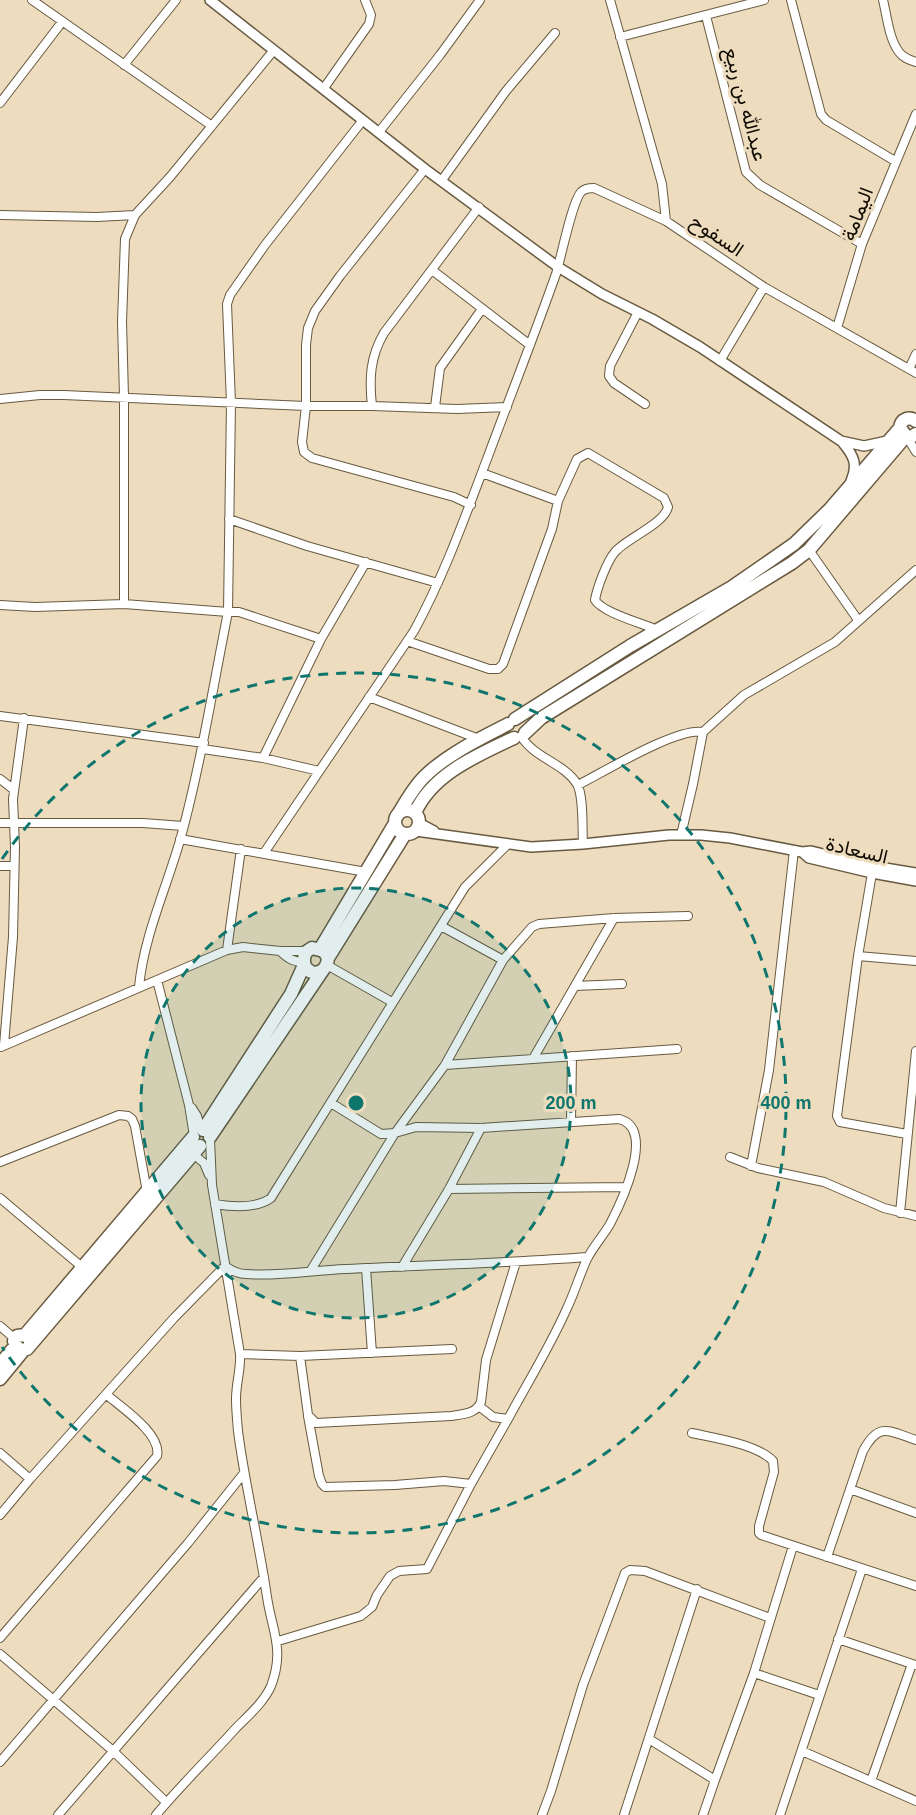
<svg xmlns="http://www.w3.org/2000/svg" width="916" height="1815" font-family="Arial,Vazirmatn,sans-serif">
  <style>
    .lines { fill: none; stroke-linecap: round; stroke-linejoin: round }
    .minor-casing { stroke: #685a40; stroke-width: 10 }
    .tertiary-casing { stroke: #685a40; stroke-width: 12 }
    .primary-casing { stroke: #685a40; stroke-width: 15 }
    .minor { stroke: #fff; stroke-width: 8 }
    .tertiary { stroke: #fff; stroke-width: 9 }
    .primary { stroke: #fff; stroke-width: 12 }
    .ring { fill: none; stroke: #0f766e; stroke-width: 3; stroke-dasharray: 10 8 }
    .labels { text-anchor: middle; stroke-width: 6; stroke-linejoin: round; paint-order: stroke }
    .street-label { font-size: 20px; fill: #100b03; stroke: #eddcbe }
    .centre { fill: #0f766e; stroke: #eddcbe; stroke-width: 3 }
    .ring-label { font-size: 18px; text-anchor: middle; font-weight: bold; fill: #0f766e; stroke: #eddcbe; stroke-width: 6; stroke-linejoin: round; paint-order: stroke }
  </style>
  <rect width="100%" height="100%" fill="#eddcbe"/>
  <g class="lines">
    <g class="minor-casing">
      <path id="minor" d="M32,0L212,126
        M610,0L662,184L666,221L764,287L916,373
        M791,0L821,114L826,120L895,161
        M883,0C887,16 889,39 899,52C903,58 910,60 916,62
        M706,16L746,172L760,185L862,244
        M620,37L764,0
        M124,65L176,0
        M324,88L369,24L371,15L365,0
        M0,103L62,22
        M379,132L440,55L480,0
        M425,169L340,276L315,311L308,328L306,345V406L302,442L304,452L312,458L454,497L471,505
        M442,180L506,91L555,33
        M0,215L97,217L135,215
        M432,270L530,345
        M638,312L610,366L609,376L614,383L645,404
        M837,328L862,244L916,114
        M720,361L764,287
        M909,369L916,354
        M0,399L40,395H64L306,406H372L457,409L507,407
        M372,406C369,379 370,357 384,333L479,207
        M435,407L440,368L482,309
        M907,437L916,452
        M558,501L577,459L588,453L664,498L668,507C664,524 627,538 615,552C607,561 597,588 595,600C603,613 642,623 657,630
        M229,519L307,546L438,583
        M809,550L858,620
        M124,604V397L122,322L125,239L135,215L170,177L274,50
        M0,605L35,607L124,604L228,612L231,403L227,304L230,295L265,245L363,120
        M407,641L489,669H498L503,664L552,529L558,501L482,473
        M369,697L479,739
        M0,716L204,743
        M703,732L744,695L835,642L916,570
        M521,736C534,758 564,763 577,784C584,796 582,830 583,844
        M203,749L263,758L319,771
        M263,758L321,639L366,562
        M0,779L13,789
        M578,785C604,772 677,727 703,732L693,784L681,835
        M0,823H143L183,826
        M180,839L366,872
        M264,853L414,631C444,576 465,517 487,459C510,397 534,336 556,274C561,258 572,202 581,192C585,188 590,188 594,188L666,221
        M0,866H14
        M872,873L858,956L837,1116L840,1122L907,1134
        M441,926L503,960
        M227,950L241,849
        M280,951C287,958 293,962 303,962
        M858,956L916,961
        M327,965L392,1002
        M157,980L189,1105L194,1136
        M575,986L622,984
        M139,987C144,935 167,887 181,837C201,763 213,687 228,612H239L321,639
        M4,1045L13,937L15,847L13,799L24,718
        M1,1047L227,950L243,947L280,951H307
        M534,1057L614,918
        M445,1065L677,1049
        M331,1103L381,1134L395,1133L416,1127L481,1128L619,1119C657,1128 621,1203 610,1224C603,1236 593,1247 587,1259C580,1274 575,1291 568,1306C551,1345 528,1382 508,1419L493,1417L479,1406
        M192,1108L197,1116L201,1130
        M571,1121L572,1056
        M193,1154L204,1163L209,1175
        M730,1157L758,1168L824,1182L884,1208L916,1216
        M0,1162L119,1115L128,1116L132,1119L135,1126L147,1192
        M751,1166L769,1070L794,850
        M449,1189L626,1187
        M0,1198L82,1267
        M215,1204C233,1207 256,1209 271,1198L465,887L508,844
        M900,1213L916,1051
        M402,1267L449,1189L481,1128
        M366,1268L372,1353
        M311,1270L395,1133L445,1065L503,960L532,927L539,924L614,918L688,916
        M0,1326L15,1339
        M240,1354L300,1356L452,1349
        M300,1356L308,1415L316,1423L451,1416C463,1414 476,1414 481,1402L486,1360L516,1262
        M308,1416L319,1476L322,1484L325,1487L395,1485L444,1481L471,1484
        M692,1433C714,1438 757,1444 773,1461L774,1472L759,1526V1533L761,1535L916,1586
        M0,1453L30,1479
        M850,1489L916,1513
        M0,1515L30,1479L174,1318L225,1266C232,1271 238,1274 246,1274C279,1277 313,1270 346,1269C427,1265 507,1263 588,1257
        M827,1557L863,1451C879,1421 889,1431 916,1440
        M0,1638L157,1456C162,1434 122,1408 107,1395
        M838,1639L915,1665
        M278,1641L361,1616L372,1607L377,1595L390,1576L399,1571L427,1569L471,1484L508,1419
        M0,1654L112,1750L166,1802
        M754,1673L819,1695
        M649,1739L715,1780L703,1815
        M802,1751L916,1801
        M0,1762L188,1543L244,1473
        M715,1780L754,1673L793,1546
        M871,1781L912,1664
        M58,1815L264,1577
        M156,1815C181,1785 210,1757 236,1728C248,1716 264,1702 271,1686C285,1649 272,1631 267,1597C259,1541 245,1486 238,1431C237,1420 236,1409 236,1399C236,1383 241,1369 240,1354L212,1185L210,1139
        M542,1815L551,1791L583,1685L625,1573L630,1570L645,1571L770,1618
        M624,1815L697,1589
        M780,1815L862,1569"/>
    </g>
    <g class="tertiary-casing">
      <path id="tertiary" d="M210,0L425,169L558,267L602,294L652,319L700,347L841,441L864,446L887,441
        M843,443C854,456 858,465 851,481
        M419,823L434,831
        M416,831L531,847L583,844L669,835H701L730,838L802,852L811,851L873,866L916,873
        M802,852L809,858L872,873L916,881"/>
    </g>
    <g class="primary-casing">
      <path id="primary" d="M916,421C909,416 901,419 900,428L906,436L911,437L916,434
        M515,719L630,646L732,587L794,544L830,509L900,428
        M525,733L541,718L792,563L809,550L906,436
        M395 822a12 12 0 1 1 24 0a12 12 0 1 1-24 0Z
        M415,813C432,774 478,755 514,738
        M397,816C405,803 413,788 424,777C447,754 480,739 508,724
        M320,949L395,823
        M328,958L324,951L312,948L306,952C296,974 326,982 328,958L405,834
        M203,1130L291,994L304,965
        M210,1137L323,970
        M25,1335L193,1137
        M30,1345V1339L25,1335L17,1336L14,1341L18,1350L27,1349L200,1146
        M0,1364L15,1346
        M0,1379L23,1351"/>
    </g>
    <use href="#minor" class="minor"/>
    <use href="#tertiary" class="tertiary"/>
    <use href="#primary" class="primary"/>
  </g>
  <circle cx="356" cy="1103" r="215" fill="#0f766e" fill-opacity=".12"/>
  <g class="ring">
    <circle cx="356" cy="1103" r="215"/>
    <path d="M2 859A430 430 0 1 1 2 1347"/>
  </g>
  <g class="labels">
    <g class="street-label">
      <text transform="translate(746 104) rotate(75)" y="7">عبدالله بن ربيع</text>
      <text transform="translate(857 214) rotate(-69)" y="7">اليمامة</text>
      <text transform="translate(717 235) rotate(34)" y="7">السفوح</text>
      <text transform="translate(857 850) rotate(13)" y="7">السعادة</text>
    </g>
  </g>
  <circle cx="356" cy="1103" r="9" class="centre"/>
  <g class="ring-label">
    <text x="571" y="1109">200 m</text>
    <text x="786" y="1109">400 m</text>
  </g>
</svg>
